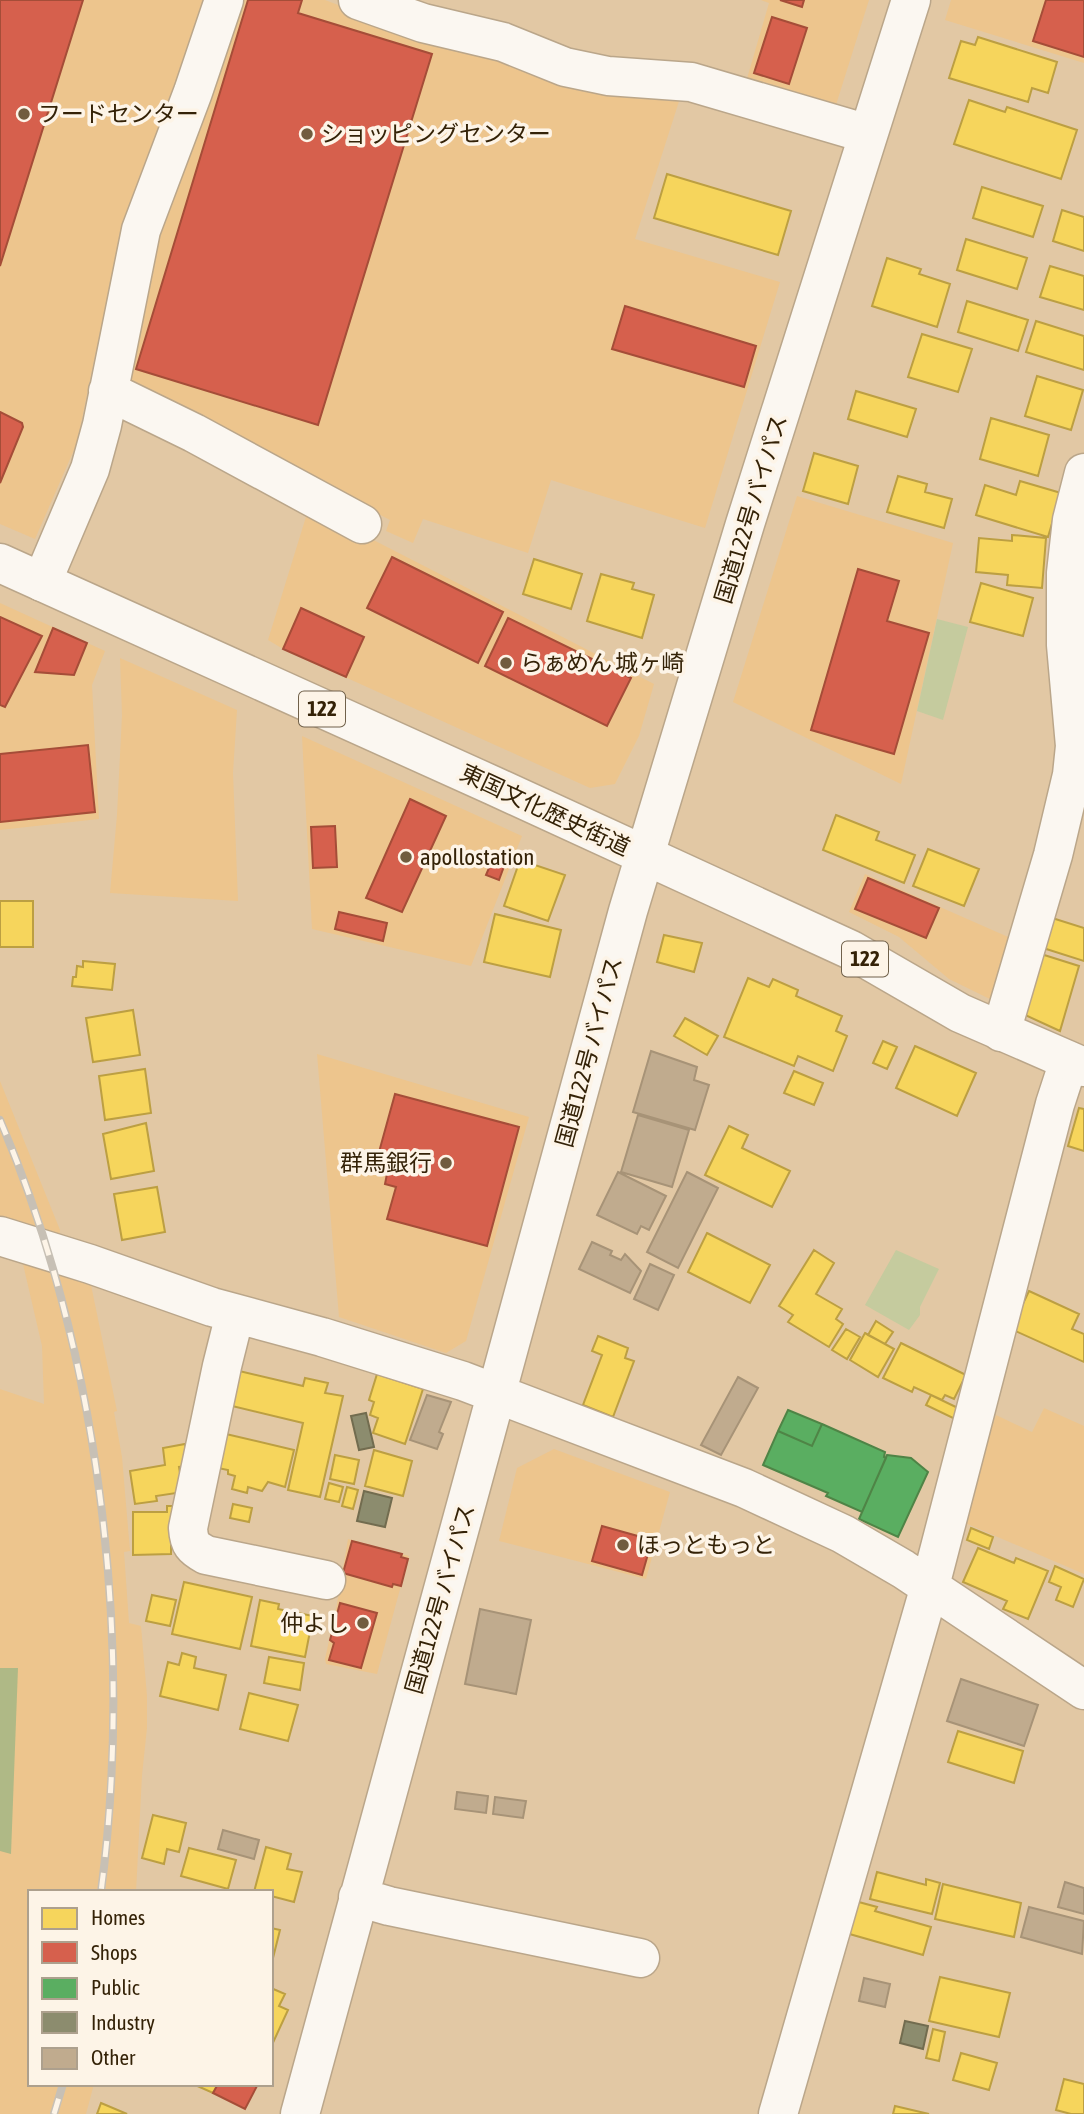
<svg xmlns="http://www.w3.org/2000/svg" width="1084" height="2114" font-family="'Asap Condensed','Noto Sans JP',sans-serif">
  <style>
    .built { fill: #edc58d }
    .green { fill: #c5cb9e }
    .forest { fill: #afb986 }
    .homes { fill: #f6d55c; stroke: #bc9f42; stroke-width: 2 }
    .shops { fill: #d6604d; stroke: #a54d38; stroke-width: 2 }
    .public { fill: #5aae61; stroke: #4f8446; stroke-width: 2 }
    .industry { fill: #8c8c6e; stroke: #726c4f; stroke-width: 2 }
    .building { fill: #c0ab8e; stroke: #a79377; stroke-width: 2 }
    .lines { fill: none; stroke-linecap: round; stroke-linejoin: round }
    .minor-casing { stroke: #baa68a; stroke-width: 41 }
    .highway-casing { stroke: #baa68a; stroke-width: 41 }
    .minor { stroke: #fbf7f1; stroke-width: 38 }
    .highway { stroke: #fbf7f1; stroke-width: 38 }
    .rail-casing { stroke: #c7c0b5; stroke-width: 8 }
    .rail { stroke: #fdf4e7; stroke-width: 5; stroke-dasharray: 16; stroke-linecap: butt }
    .poi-dot { fill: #715c3e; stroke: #fdf4e7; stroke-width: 2.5 }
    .labels { text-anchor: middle; stroke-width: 7; stroke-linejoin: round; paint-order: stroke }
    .shield { fill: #fdf4e7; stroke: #70614a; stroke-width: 2 }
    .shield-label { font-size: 21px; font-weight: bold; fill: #342207 }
    .poi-label { font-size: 23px; fill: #342207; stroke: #fdf4e7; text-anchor: start }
    .street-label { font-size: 23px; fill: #342207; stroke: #fdf4e7 }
  </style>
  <rect width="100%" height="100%" fill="#e2c8a4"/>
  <path class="built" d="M0,0H208L134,209L96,351L77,443L35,539L0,524Z
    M240,0H325L468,54L493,55L681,95L635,239L780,282L705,528L551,480L528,553L423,519L413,543L386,531L390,520L136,386L131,379L157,235Z
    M761,0H869L835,108L746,82L769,3Z
    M951,0H1084V63L945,20Z
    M797,496L953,543L901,784L733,702Z
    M309,507L654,684L639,736L615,784L590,788L283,649L268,640Z
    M0,603L105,651L92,685L99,819L0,830Z
    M120,658L237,710L233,773L238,901L110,893L117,815L122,715Z
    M302,736L522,836L471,966L312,929Z
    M865,874L1015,940L994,1001L949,979L899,937L849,912Z
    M317,1054L529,1117L466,1341L446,1353L339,1317Z
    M0,1081L60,1230L59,1238L0,1219Z
    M33,1263L83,1276L91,1285L117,1411L114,1412L122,1457L130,1551L124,1552L129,1623L141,1626L147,1696V1728L142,1775L136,1892H30V2084H94L86,2114H0V1389L44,1404L42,1346L23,1264Z
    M1044,1408L1084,1426V1574L965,1523L975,1495L974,1480L996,1415L1032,1432Z
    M554,1449L670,1492L646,1579L499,1541L517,1468Z
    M348,1539L409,1556L377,1674L326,1664L325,1659L337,1604Z"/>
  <path class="green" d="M937,619L968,627L943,720L917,711Z
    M896,1250L939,1269L920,1307V1315L909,1330L865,1305Z"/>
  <path class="forest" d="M0,1668H18L11,1854L0,1851Z"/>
  <path class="homes" d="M978,37L1057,62L1048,93L1032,88L1028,102L949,78L961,41L975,45Z
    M969,100L1005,112L1007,107L1077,130L1061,179L954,144Z
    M667,174L791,211L778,255L654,218Z
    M982,187L1043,206L1033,237L973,218Z
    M1062,210L1084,217V251L1053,241Z
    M966,239L1027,258L1017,289L957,270Z
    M887,258L921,269L919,274L950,284L937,327L872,306Z
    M1050,266L1084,276V310L1040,297Z
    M967,301L1028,320L1018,351L958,332Z
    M1036,321L1084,336V370L1026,352Z
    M922,334L972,349L958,392L908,377Z
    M1037,376L1083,390L1071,430L1025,416Z
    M856,391L916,409L907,437L848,419Z
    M991,418L1049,435L1038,476L980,459Z
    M814,453L858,466L848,504L803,491Z
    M898,476L927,484L925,492L952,499L944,528L887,512Z
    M1020,481L1061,493L1048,537L976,515L985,485L1016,495Z
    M1012,535L1046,538L1042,588L1007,585L1008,575L976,572L979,538L1012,541Z
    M534,559L582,574L571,609L523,594Z
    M601,574L634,583L632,589L654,595L642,638L587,621Z
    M981,583L1033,598L1023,636L970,622Z
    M836,815L879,832L876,840L915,855L904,883L823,850Z
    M928,849L979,869L964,906L913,886Z
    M520,860L565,875L548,921L504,906Z
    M0,901H33V947H0Z
    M495,914L561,930L550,977L484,962Z
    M1049,917L1084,928V961L1040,947Z
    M664,935L702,943L694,972L657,962Z
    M1041,954L1079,966L1060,1031L1023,1014Z
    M83,961L115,964L112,990L72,986L73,977H76L77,966L83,967Z
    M748,978L769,987L773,979L798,990L796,996L842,1016L836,1031L847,1036L833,1071L798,1056L794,1066L724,1037Z
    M133,1010L140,1055L93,1062L86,1018Z
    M685,1018L718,1036L707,1055L674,1036Z
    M883,1041L897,1047L887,1069L873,1063Z
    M915,1046L976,1073L957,1116L896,1088Z
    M145,1069L151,1113L105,1120L99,1076Z
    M794,1071L823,1083L814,1105L784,1093Z
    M1079,1108L1084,1109V1151L1068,1146Z
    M146,1123L154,1171L111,1179L103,1134Z
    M729,1126L748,1135L742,1148L790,1171L772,1207L705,1175Z
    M157,1187L165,1232L122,1240L114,1194Z
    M707,1233L770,1265L750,1303L688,1272Z
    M814,1250L834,1263L816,1294L842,1309L836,1319L843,1324L829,1347L788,1322L793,1315L779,1306Z
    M1029,1291L1079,1314L1072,1329L1084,1334V1362L1011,1329Z
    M876,1321L893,1332L885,1344L868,1335Z
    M846,1329L860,1337L847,1359L832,1350Z
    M865,1333L894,1349L878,1377L850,1360Z
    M598,1336L628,1348L625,1358L634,1361L613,1417L583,1405L602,1355L592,1351Z
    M901,1343L966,1375L954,1399L945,1395L942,1400L914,1387L912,1392L883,1378Z
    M235,1370L303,1386L305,1378L328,1383L325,1393L343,1396L320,1497L288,1490L303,1423L228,1405Z
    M377,1374L423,1389L405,1444L373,1433L378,1418L370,1415L374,1402L369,1400Z
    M931,1395L960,1409L955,1419L926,1405Z
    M226,1434L294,1450L285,1487L268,1482L262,1491L248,1487L247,1493L232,1489L235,1476L228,1474V1470L218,1468Z
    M185,1444L189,1466L179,1467L183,1492L156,1496L157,1501L135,1504L130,1471L165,1465L163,1448Z
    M374,1450L412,1461L403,1496L365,1486Z
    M335,1455L359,1460L354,1484L330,1479Z
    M329,1483L343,1487L339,1502L325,1499Z
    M347,1487L358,1490L353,1509L342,1506Z
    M233,1504L252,1508L249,1522L230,1518Z
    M167,1506H177L171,1535V1554L133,1555V1512H167Z
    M971,1528L993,1537L989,1549L967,1540Z
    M978,1548L1014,1563L1016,1558L1048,1571L1028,1619L1003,1609L1007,1601L963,1582Z
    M1055,1566L1084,1579L1073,1607L1056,1600L1061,1587L1049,1582Z
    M184,1582L252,1597L240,1649L172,1634Z
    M152,1595L176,1600L170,1626L146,1621Z
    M260,1600L279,1604L278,1609L313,1616L305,1657L251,1646Z
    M182,1653L196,1657L194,1668L226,1675L218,1710L160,1696L168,1662L179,1665Z
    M269,1657L304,1663L300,1690L264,1683Z
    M249,1693L298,1705L288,1741L240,1729Z
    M958,1731L1023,1751L1014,1783L948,1762Z
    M153,1815L186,1823L179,1852L167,1849L164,1864L142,1858Z
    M266,1847L291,1854L287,1869L302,1872L294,1902L271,1896V1892H254Z
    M189,1848L236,1860L228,1889L181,1876Z
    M877,1872L926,1885V1879L940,1883L932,1914L870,1899Z
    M943,1884L1021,1903L1014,1937L935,1919Z
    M855,1901L877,1907L875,1911L931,1927L923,1955L846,1933Z
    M271,1928L280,1930L273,1958H271Z
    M940,1977L1010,1993L999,2037L929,2021Z
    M271,1988L285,1994L279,2006L288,2010L271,2047Z
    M933,2029L945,2032L939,2061L926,2058Z
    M961,2053L997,2063L989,2090L953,2080Z
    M1064,2079L1084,2084V2114H1071L1056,2110Z
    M193,2084H218L213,2093Z
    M101,2103L127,2114H97Z
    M895,2106L929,2114H893Z"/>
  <path class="shops" d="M0,0H83L0,266Z
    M248,0H302L298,13L432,54L318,425L136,369Z
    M780,0H804L802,7Z
    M1046,0H1084V57L1033,41Z
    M772,17L807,28L789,84L754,73Z
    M625,306L756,346L744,387L612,349Z
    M0,412L22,423L23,427L0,483Z
    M392,557L503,612L478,663L367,608Z
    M858,569L899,581L887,621L929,633L894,754L811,730Z
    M301,608L364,637L346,677L283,649Z
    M0,617L42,636L5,707L0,705Z
    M508,618L631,678L607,726L485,666Z
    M53,628L87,643L74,675L35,672Z
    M88,745L95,812L0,822V754Z
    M410,799L446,816L402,912L366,898Z
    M335,826L337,867L313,868L311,827Z
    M495,854L507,858L499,880L486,875Z
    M868,878L939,908L926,938L855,909Z
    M339,912L387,923L383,941L335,929Z
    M395,1094L519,1127L487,1246L387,1219L396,1187L385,1184L387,1174L380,1172L385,1154L379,1152Z
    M602,1526L652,1540L642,1575L592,1561Z
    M352,1541L402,1554L401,1557L408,1559L401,1586L393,1584L392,1587L343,1573Z
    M340,1603L377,1613L361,1668L329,1660L334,1643L330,1640Z
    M218,2084H258L245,2109L213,2093Z"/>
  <path class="public" d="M788,1410L822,1424L812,1446L778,1431Z
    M822,1424L885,1452L884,1457L886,1458L862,1512L826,1496L828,1493L763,1465L778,1431L812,1446Z
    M887,1455L911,1458L928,1472L898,1537L859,1519Z"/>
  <path class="industry" d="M366,1413L374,1447L359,1450L351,1416Z
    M364,1491L392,1498L385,1527L357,1521Z
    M905,2021L928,2026L923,2049L900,2043Z"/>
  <path class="building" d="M651,1051L697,1067L694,1080L709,1085L695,1130L633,1112Z
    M638,1115L689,1130L672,1187L621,1172Z
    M618,1172L666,1196L649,1230L641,1226L637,1234L597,1215Z
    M687,1172L718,1188L678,1268L647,1252Z
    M592,1242L612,1251L610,1255L621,1260L625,1254L641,1271L630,1293L579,1269Z
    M650,1264L674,1275L658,1310L634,1299Z
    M738,1377L758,1388L721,1455L701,1445Z
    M427,1395L451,1402L439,1432L443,1434L437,1449L410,1440Z
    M480,1609L531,1620L516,1694L465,1684Z
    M961,1679L1038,1705L1024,1746L947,1721Z
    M457,1792L488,1796L486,1813L455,1809Z
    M495,1797L526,1801L523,1818L493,1814Z
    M223,1830L259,1840L254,1859L218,1849Z
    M1065,1882L1084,1888V1914L1058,1907Z
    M1029,1907L1084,1921L1082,1954L1021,1937Z
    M864,1978L890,1984L885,2007L859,2001Z"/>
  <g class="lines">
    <g class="minor-casing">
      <path id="minor" d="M358,0L423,23L503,42L565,67L608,76L691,82L868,134
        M108,391L194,433L362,524
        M42,582L90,469L102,425L141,230L193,92L224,0
        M1001,1032L1053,855L1072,775L1075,746L1066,645V573L1072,520L1084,473
        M0,1236L90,1264L212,1307L322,1337L463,1381L744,1488L843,1534L903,1569L1084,1690
        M235,1314L222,1366L188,1528C189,1544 193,1548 206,1555L326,1580
        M358,1897L389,1906L640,1958
        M300,2114L628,911L745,524L911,0
        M778,2114L930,1586L1055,1104L1069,1061"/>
    </g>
    <g class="highway-casing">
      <path id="highway" d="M0,563L494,786L851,950L960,1013L1084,1067"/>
    </g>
    <use href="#minor" class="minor"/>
    <use href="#highway" class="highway"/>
    <g class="rail-casing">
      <path id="rail" d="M0,1120C100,1354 134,1640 101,1892
        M54,2114L63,2084"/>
    </g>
    <use href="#rail" class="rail"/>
  </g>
  <g class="poi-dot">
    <circle cx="24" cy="114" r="7"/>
    <circle cx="307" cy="134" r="7"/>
    <circle cx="506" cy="663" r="7"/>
    <circle cx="406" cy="857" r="7"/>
    <circle cx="446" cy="1163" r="7"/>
    <circle cx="623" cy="1545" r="7"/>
    <circle cx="363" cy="1623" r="7"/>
  </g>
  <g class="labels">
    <g class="shield">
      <rect x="299" y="691.5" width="46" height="35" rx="5"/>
      <rect x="842" y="941.5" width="46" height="35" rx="5"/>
    </g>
    <g class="shield-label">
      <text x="322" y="716">122</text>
      <text x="865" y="966">122</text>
    </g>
    <g class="poi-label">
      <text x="38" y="122">フードセンター</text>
      <text x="321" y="142">ショッピングセンター</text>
      <text x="520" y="671">らぁめん 城ヶ崎</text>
      <text x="420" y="865">apollostation</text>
      <text x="432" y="1171" text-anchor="end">群馬銀行</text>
      <text x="637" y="1553">ほっともっと</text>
      <text x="349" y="1631" text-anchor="end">仲よし</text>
    </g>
    <g class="street-label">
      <text transform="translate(751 509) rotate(-73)" y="8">国道122号 バイパス</text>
      <text transform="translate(545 810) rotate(25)" y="8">東国文化歴史街道</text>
      <text transform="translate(589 1052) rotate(-75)" y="8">国道122号 バイパス</text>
      <text transform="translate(440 1599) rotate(-74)" y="8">国道122号 バイパス</text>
    </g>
  </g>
  <rect x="28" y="1890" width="245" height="196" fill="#fdf4e7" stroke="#ada08d" stroke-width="2"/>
  <rect x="42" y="1908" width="35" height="21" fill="#f6d55c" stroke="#ada08d" stroke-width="2"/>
  <text x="91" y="1925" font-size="21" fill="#342207">Homes</text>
  <rect x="42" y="1942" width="35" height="21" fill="#d6604d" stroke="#ada08d" stroke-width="2"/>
  <text x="91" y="1960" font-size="21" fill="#342207">Shops</text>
  <rect x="42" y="1978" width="35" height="21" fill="#5aae61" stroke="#ada08d" stroke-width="2"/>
  <text x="91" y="1995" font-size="21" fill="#342207">Public</text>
  <rect x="42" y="2012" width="35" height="21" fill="#8c8c6e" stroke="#ada08d" stroke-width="2"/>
  <text x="91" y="2030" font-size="21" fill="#342207">Industry</text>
  <rect x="42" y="2048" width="35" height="21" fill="#c0ab8e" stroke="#ada08d" stroke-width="2"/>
  <text x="91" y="2065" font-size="21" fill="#342207">Other</text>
</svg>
